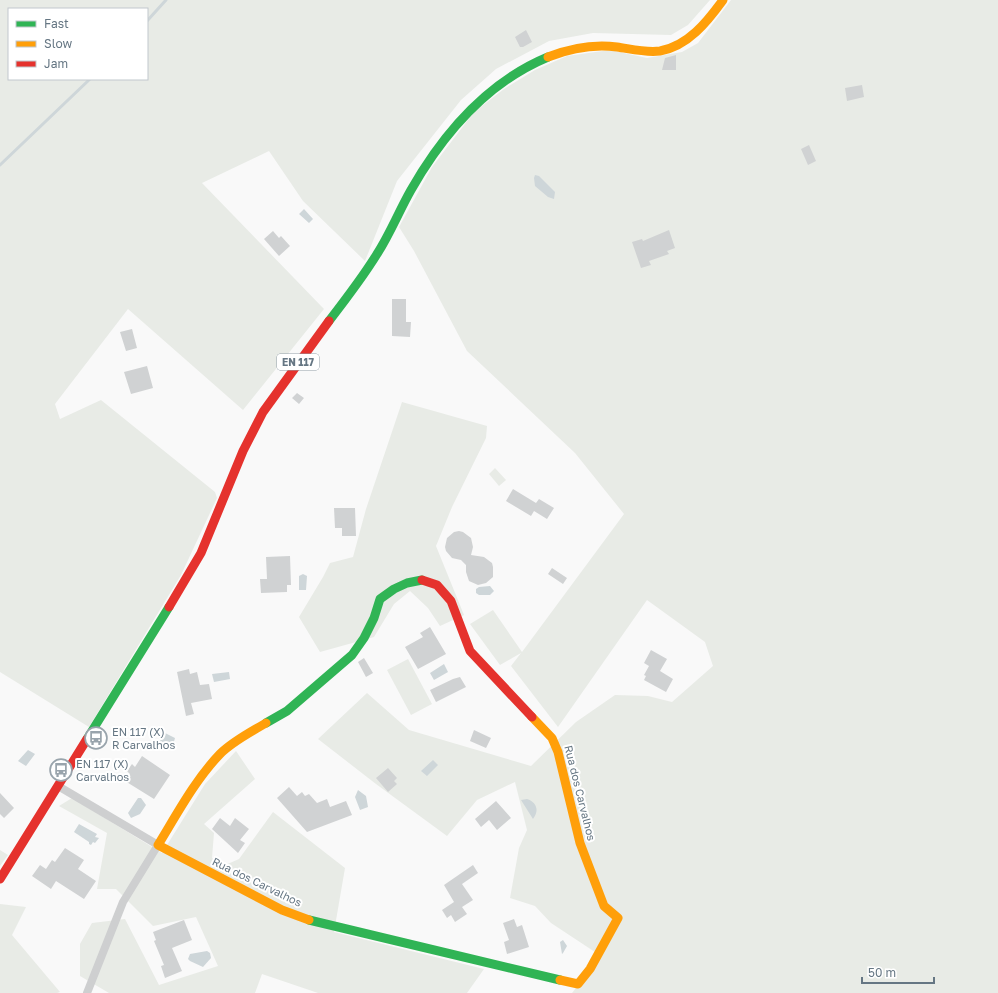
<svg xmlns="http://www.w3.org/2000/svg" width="998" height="993" font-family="'Golos Text',sans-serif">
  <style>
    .green { fill: #e8ebe6; fill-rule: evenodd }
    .water { fill: #ced6d9 }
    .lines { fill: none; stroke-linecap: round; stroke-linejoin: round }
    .stream { stroke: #ced6d9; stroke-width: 3 }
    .building { fill: #d0d2d3 }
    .street { stroke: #cecfd0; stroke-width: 8 }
    .fast { stroke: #30b455; stroke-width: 9 }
    .slow { stroke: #ff9f0a; stroke-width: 9 }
    .jam { stroke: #e5322d; stroke-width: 9 }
    .labels { text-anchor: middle; stroke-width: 4; stroke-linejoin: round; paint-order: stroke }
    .shield { fill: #fff; stroke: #939fa8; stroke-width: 1 }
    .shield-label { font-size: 10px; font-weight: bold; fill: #657683 }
    .poi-label { font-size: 11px; fill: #657683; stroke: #fff; text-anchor: start }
    .street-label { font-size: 11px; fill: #657683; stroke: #fff }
  </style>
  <rect width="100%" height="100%" fill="#f9f9f9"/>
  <path class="green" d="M0,0H710L688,25L671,35L593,33L549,41L496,69L461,100L397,181L365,261L303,201L269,151L202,183L324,309L243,410L128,309L55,404L60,419L101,400L215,492L217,498L181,575L89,727L0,672ZM9,9H147V79H9Z
    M731,0H998V993H572L601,956L551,923L535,906L510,898L519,848L527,830L515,782L477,800L447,836L376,784L318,739L367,693L409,730L531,766L576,722L615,695L648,696L672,702L713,666L705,642L647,600L558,727L511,666L521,653L500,665L470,624L493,610L522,652L624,514L575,453L467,351L414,251L399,227L432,167L474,112L504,89L535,70L567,56L610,50L647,58L682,52L698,43Z
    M402,402L487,426L486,438L452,507L436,546L464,615L440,626L428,608L410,591L394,604L374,637L320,652L299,617L323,577L330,563L353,557L366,509Z
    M495,468L506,480L499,486L489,474Z
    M408,659L432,704L411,715L387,670Z
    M236,751L255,779L204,824L214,833L212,858L223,866L239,859L273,812L345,868L334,932L484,969L467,993H318L262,974L255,993H109L80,976V944L92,923L125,919L159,985L218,966L196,917L153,926L116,889H97L107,833L59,806L72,798L162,853L205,784Z
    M0,850L8,855L0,866Z
    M0,904L26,907L12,935L60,992L57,993H0Z"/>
  <path class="water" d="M535,175L539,176L555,192L554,199L548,197L535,186L534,178Z
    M304,209L313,219L309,223L299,214Z
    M303,574L307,576L306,590H299V576Z
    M490,586L494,591L490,595H479L476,593V589L479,587Z
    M444,664L448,672L434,680L430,673Z
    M229,672L230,679L214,682L212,674Z
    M165,733L175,738L172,749H169L160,743L161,736Z
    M28,750L35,754L26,766L18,761Z
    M433,760L438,765L427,776L421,771Z
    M358,790L366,796L368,807L360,810L355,797Z
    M138,798H141L146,805L140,814L131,818L128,813Z
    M527,799C536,802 540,810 533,819L521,800Z
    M79,824L97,834L95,837L99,838L95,843L93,842L91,845L89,844V842L74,832Z
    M563,940L567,946L563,953L562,954L560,942Z
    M207,951L210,953L211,958L203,967L190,961L188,959L190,954Z"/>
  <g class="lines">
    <path class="stream" d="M147,21L166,0
      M0,165L90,79"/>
  </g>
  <path class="building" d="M526,30L532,42L523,47H520L515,37Z
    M676,55V70H662L665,58Z
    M862,85L864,97L847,101L845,88Z
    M809,145L816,161L808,165L801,149Z
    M669,230L675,248L667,251L669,254L649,261L651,265L641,268L632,242L642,239L643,241Z
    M273,231L279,238L281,236L290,246L279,256L264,239Z
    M392,299H406V322H411L410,337L392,336Z
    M132,329L137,348L126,351L120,332Z
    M147,366L153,388L131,394L124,372Z
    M297,393L304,398L299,404L292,398Z
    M513,489L536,503L539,499L554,508L547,519L534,511L531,516L506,501Z
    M334,508H355L356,536H342V528H335Z
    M459,531L463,532L471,538L473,547L471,555L484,557L492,563L493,567V577L486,583L478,585L469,581L466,572V565L461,560L452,558L446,551L445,547L447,538L454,532Z
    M290,556L291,585H287V592L261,593L260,579H267L266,557Z
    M552,568L567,578L563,584L548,574Z
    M430,627L446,654L418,669L405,647L423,637L420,633Z
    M651,650L667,659L660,671L673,679L666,692L644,680L646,676L644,675L649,666L644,663Z
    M364,658L373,673L366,677L358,662Z
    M189,669L190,674L197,672L200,685L209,684L212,699L191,703L194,714L186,716L177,672Z
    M460,677L466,687L436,702L430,690L453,679Z
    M474,730L491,738L486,748L470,741Z
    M142,756L170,775L154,799L125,781L130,774L127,771L132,764L135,767Z
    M388,768L397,778L394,781L397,784L388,792L376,778Z
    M289,787L297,796L302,792L305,796L309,794L317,803L327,799L330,807L346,801L352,815L307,832L277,798Z
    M0,793L14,808L4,818L0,814Z
    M496,801L511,818L497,830L489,820L481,827L475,819Z
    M220,818L230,826L235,818L249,829L240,840L245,843L238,853L212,829Z
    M65,848L84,860L78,869L96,881L84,899L56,881L51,889L32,876L40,865L46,869L52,860L55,862Z
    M473,865L478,873L462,884L473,900L462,907L467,914L455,922L451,915L447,918L442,910L454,902L444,885Z
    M514,919L517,927L522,925L529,947L507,954L504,942L509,940L503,923Z
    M184,920L192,940L172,948L182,971L165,978L161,966L164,965L154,941L156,940L153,932Z"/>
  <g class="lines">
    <path class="street" d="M58,786L158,845L123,902L87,993"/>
    <path class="fast" d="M329,321C346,299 363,277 377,254C390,234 399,211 411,190C443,134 488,82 548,57
      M266,723L287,711L352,655L364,638L374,618L380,599L394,589L407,583L422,580
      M87,739L169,607
      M309,920L560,980"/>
    <path class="slow" d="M548,57C571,48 594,44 617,47C631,49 646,53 660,51C688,46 707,22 723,0
      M532,717L552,738L558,752L580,843L604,906L618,918L590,969L578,984L560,980
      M266,723C251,732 233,741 220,754C195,780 177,814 158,845L282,910L309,920"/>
    <path class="jam" d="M422,580L437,585L451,601L470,651L532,717
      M169,607L201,553L243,451L263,412L329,321
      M0,879L87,739"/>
  </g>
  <defs>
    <g id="bus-ring" transform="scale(1.15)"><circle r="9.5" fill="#fff" stroke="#99a4ac" stroke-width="1.5"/><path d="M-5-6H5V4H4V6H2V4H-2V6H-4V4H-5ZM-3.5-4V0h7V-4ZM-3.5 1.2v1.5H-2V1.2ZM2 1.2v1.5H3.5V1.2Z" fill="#99a4ac"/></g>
  </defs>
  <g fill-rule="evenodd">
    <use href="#bus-ring" x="96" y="738"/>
    <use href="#bus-ring" x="61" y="770"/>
  </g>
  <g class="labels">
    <rect class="shield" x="277" y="354" width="42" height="16" rx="3"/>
    <g class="shield-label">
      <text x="298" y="366">EN 117</text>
    </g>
    <g class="poi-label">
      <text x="112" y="736">EN 117 (X)<tspan x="112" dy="13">R Carvalhos</tspan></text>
      <text x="76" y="768">EN 117 (X)<tspan x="76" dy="13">Carvalhos</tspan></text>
    </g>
    <g class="street-label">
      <text transform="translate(580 793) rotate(76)" y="4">Rua dos Carvalhos</text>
      <text transform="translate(257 882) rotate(26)" y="4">Rua dos Carvalhos</text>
    </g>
  </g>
  <rect x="8" y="8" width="140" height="72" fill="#ffffff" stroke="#c1c8cd"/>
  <rect x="16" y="21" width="20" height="6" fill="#30b455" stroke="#c1c8cd"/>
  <text x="44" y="28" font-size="12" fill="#657683">Fast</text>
  <rect x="16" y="41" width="20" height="6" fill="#ff9f0a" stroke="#c1c8cd"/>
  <text x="44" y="48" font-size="12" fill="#657683">Slow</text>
  <rect x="16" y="61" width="20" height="6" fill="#e5322d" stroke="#c1c8cd"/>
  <text x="44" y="68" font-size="12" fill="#657683">Jam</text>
  <path d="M862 977v6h72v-6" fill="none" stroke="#657683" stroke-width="2"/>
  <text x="868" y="977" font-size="12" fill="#657683" stroke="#ffffff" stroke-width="3" paint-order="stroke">50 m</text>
</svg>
